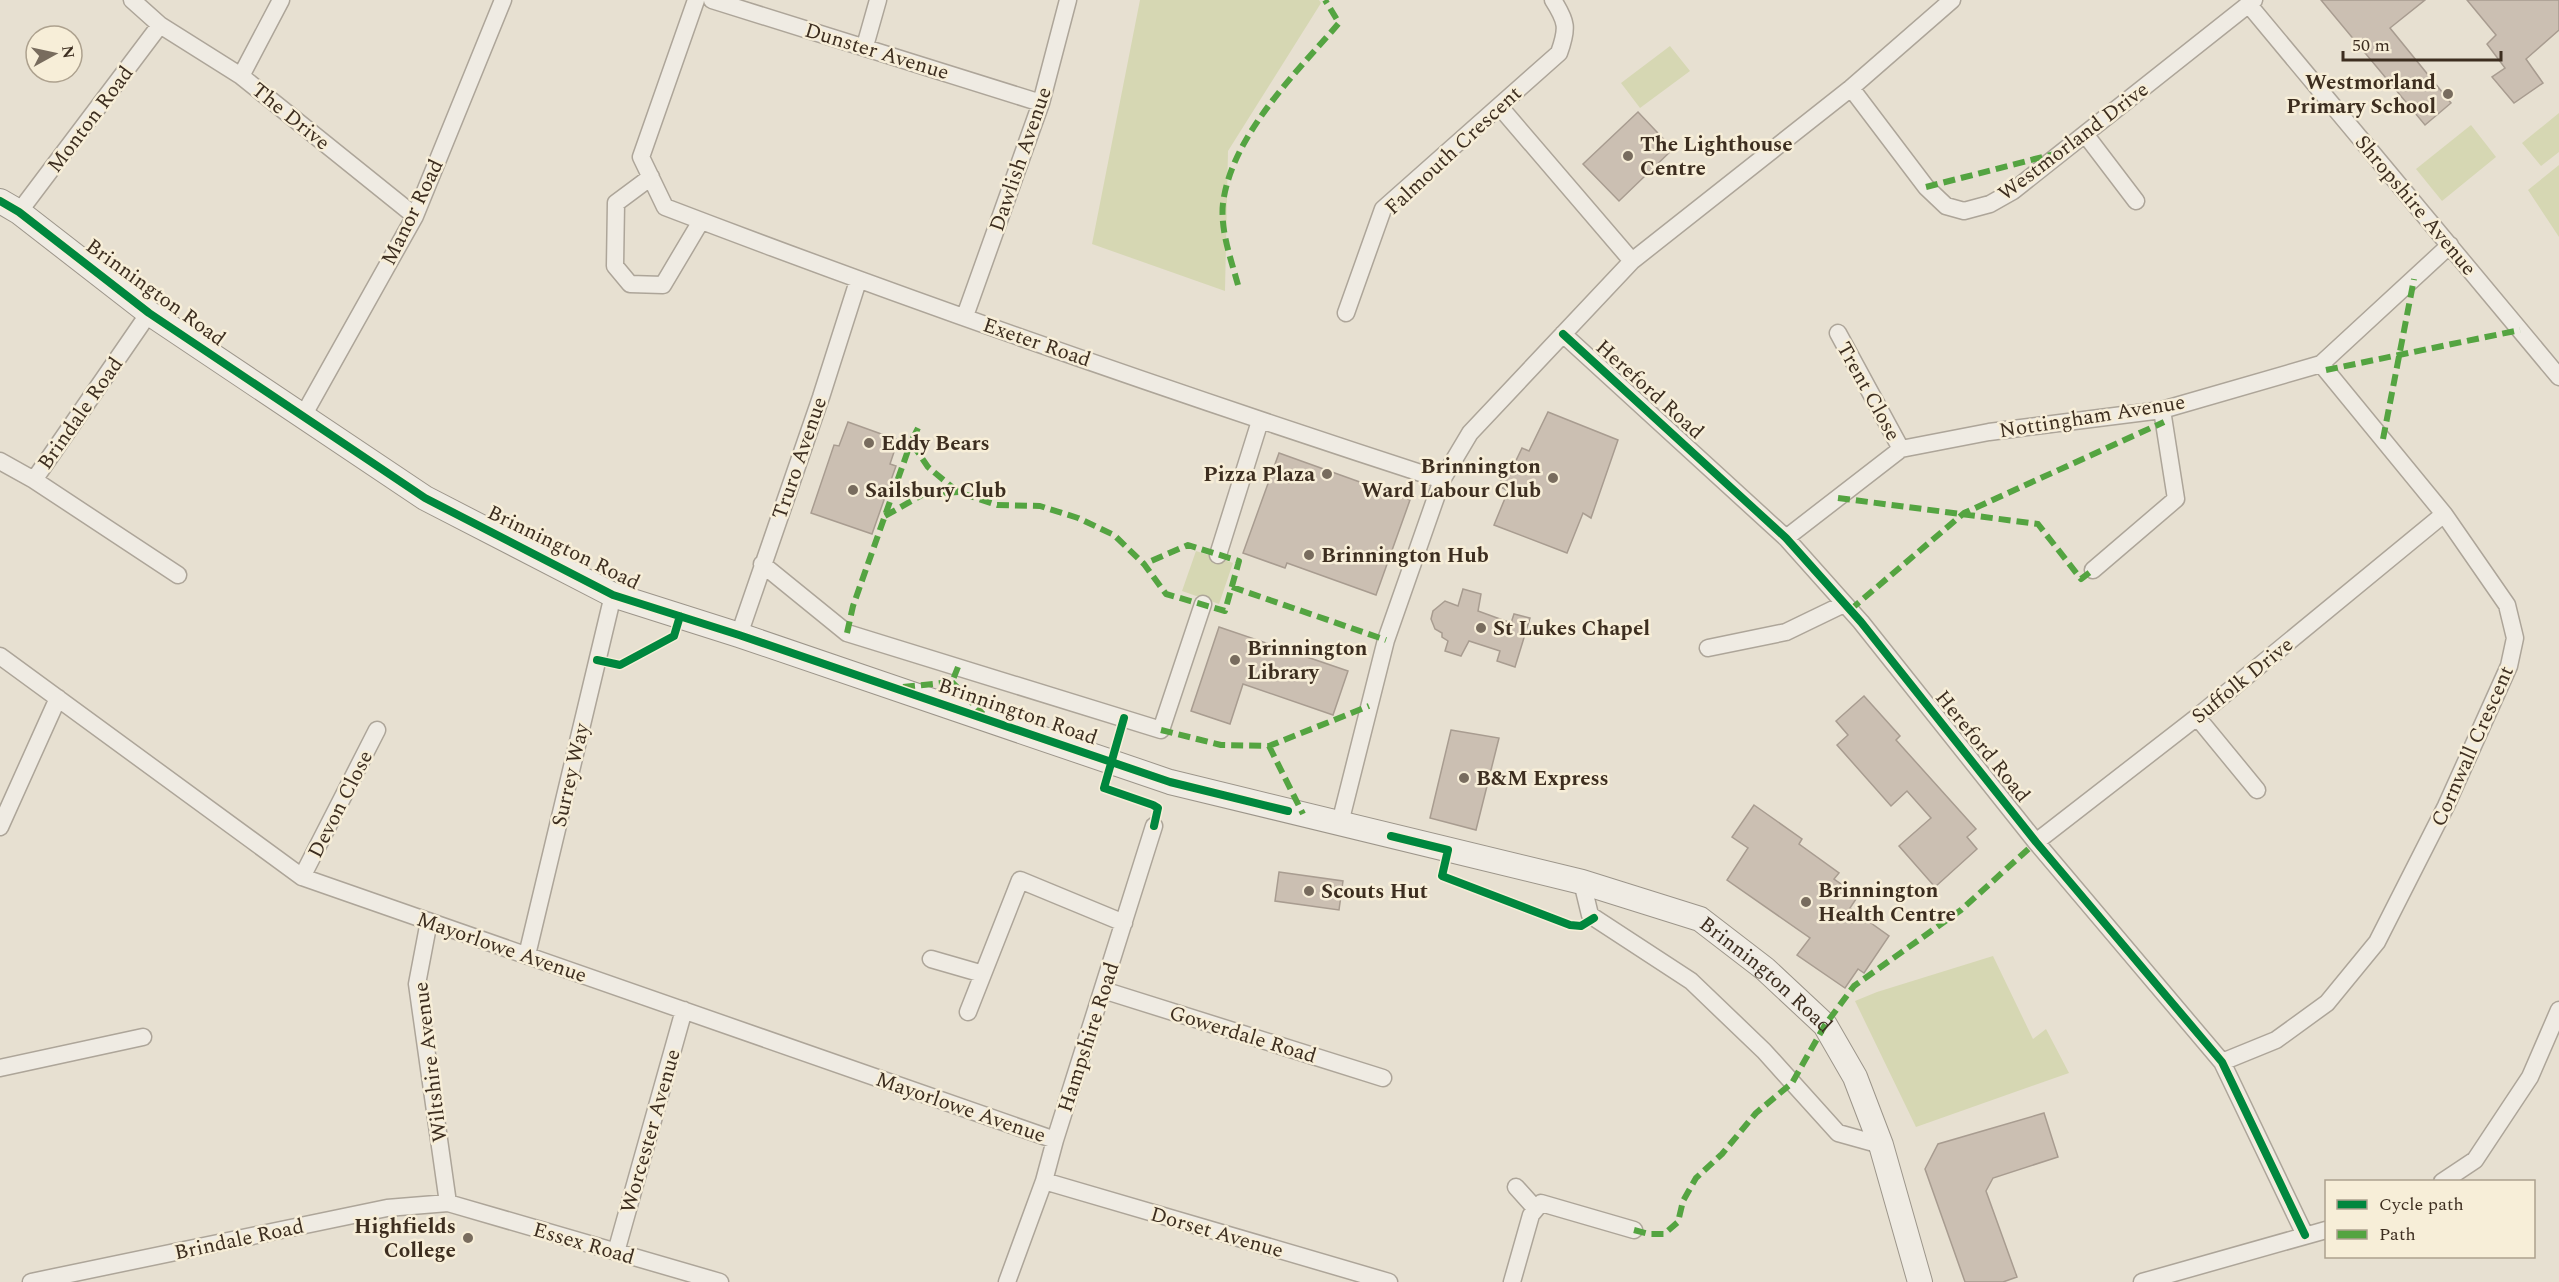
<svg xmlns="http://www.w3.org/2000/svg" width="2559" height="1282" font-family="Spectral,serif">
  <style>
    .green { fill: #d6d7b3 }
    .building { fill: #cbbfb2; stroke: #a89c90; stroke-width: 1.5 }
    .lines { fill: none; stroke-linecap: round; stroke-linejoin: round }
    .street-casing { stroke: #ada599; stroke-width: 19 }
    .secondary-casing { stroke: #9c958a; stroke-width: 26 }
    .street { stroke: #efebe3; stroke-width: 16 }
    .secondary { stroke: #efebe3; stroke-width: 24 }
    .quiet { stroke: #54a441; stroke-width: 6; stroke-dasharray: 12 6; stroke-linecap: butt }
    .cycleway-casing { stroke: #f7eed8; stroke-width: 11 }
    .cycleway { stroke: #00873e; stroke-width: 8 }
    .poi-dot { fill: #786c5e; stroke: #f7eed8; stroke-width: 2 }
    .labels { text-anchor: middle; stroke-width: 5; stroke-linejoin: round; paint-order: stroke }
    .street-label { font-size: 21px; fill: #3d2e20; stroke: #f7eed8 }
    .poi-label { font-size: 21px; font-weight: bold; fill: #3d2e20; stroke: #f7eed8; text-anchor: start }
  </style>
  <rect width="100%" height="100%" fill="#e7e0d1"/>
  <path class="green" d="M1140,0H1319L1321,3L1228,151L1225,291L1092,244Z
    M1670,46L1690,71L1640,108L1621,83Z
    M2559,113V152L2541,166L2522,143Z
    M2471,125L2496,157L2442,201L2416,169Z
    M2559,165V237L2528,190Z
    M1196,551L1233,563L1219,604L1182,591Z
    M1993,956L2033,1039L2046,1029L2069,1073L1916,1127L1855,1001L1877,992Z"/>
  <path class="building" d="M2321,0H2425L2390,28L2451,103L2425,125Z
    M2467,0H2559V30L2526,59L2543,83L2514,103L2492,77L2505,68L2487,44L2496,35Z
    M1638,112L1673,149L1619,201L1583,164Z
    M1548,412L1618,440L1591,518L1583,513L1567,553L1494,525L1508,491L1499,486L1506,469L1511,471L1522,448L1529,451Z
    M848,422L898,440L890,464L896,466L872,534L811,513L834,445L839,446Z
    M1279,453L1410,500L1376,595L1287,563L1285,568L1243,553Z
    M1463,589L1481,594L1478,611L1511,623L1514,614L1530,618L1515,667L1497,661L1500,651L1469,641L1461,656L1445,651L1448,641L1442,637V633L1435,629L1431,619L1433,611L1445,601L1458,606Z
    M1219,627L1348,671L1333,715L1243,684L1230,724L1191,711Z
    M1864,696L1900,736L1896,740L1976,829L1967,837L1977,849L1935,887L1899,846L1931,818L1907,791L1891,806L1837,745L1848,735L1836,721Z
    M1451,730L1499,738L1476,830L1430,818Z
    M1754,805L1802,839L1799,844L1839,873L1834,879L1858,896L1850,908L1889,936L1864,973L1858,969L1845,988L1797,955L1810,938L1727,880L1748,848L1732,837Z
    M1279,872L1343,881L1339,910L1275,901Z
    M2044,1113L2058,1157L1993,1178L1986,1191L2017,1277L2003,1282H1965L1925,1169L1938,1144Z"/>
  <g class="lines">
    <g class="street-casing">
      <path id="street" d="M132,0L160,25L241,76L415,216
        M696,0L641,157L665,207C921,305 1181,395 1442,480
        M712,0L1041,103
        M2249,5L2559,377
        M865,46L878,0
        M241,76L281,0
        M1851,88L1926,187L1946,206L1964,211L1990,204L2013,191L2254,0
        M1500,107L1632,261
        M2085,134L2136,201
        M651,177L616,203L615,266L630,284L663,285L701,221
        M19,212L160,25
        M1346,313L1383,209L1559,53C1568,28 1567,22 1553,0
        M965,316L1041,103L1068,0
        M1838,333L1901,449
        M1563,334L1786,538L1861,622L2036,842L2222,1062L2305,1235
        M303,416L415,216L503,0
        M0,461L34,480L149,313
        M34,480L178,575
        M1786,538L1901,449L1989,432L2162,410L2321,364L2450,245
        M1218,555L1260,421
        M762,564L847,633L1161,730L1203,604
        M2093,570L2176,499L2162,410
        M739,635L821,397L858,281
        M1708,648L1786,632L1844,604
        M0,656L302,877L1055,1140
        M2197,717L2257,790
        M1340,823L1386,640L1442,480L1470,433L1632,261L1851,88L1952,0
        M0,827L58,698
        M2036,842L2197,717L2444,514
        M302,877L377,730
        M1582,882L1590,915L1691,981L1764,1051L1838,1133L1881,1145
        M429,921L417,984L448,1203
        M527,955L613,595
        M931,959L983,974
        M1103,990L1383,1078
        M968,1012L1020,880L1124,923
        M2222,1062L2276,1040L2327,1003L2377,942L2446,806L2509,666L2515,638L2507,605L2444,514L2321,364
        M0,1068L143,1037
        M1044,1181L1389,1282
        M2442,1182L2475,1160L2530,1077L2559,1010
        M1516,1187L1535,1208
        M616,1252L684,1010
        M31,1282L387,1208L448,1203L720,1282
        M1007,1282L1044,1181L1055,1140L1154,826
        M1512,1282L1531,1215L1541,1203L1634,1230
        M2142,1282L2326,1230"/>
    </g>
    <g class="secondary-casing">
      <g id="secondary">
        <path id="s1" d="M0,201L19,212L149,313L425,498L613,595L739,635L1170,782L1582,882L1700,919L1765,969L1825,1025L1855,1077L1881,1145L1920,1282"/>
      </g>
    </g>
    <use href="#street" class="street"/>
    <use href="#secondary" class="secondary"/>
    <path class="quiet" d="M1926,187L2062,152
      M1238,285C1231,259 1220,230 1223,203C1232,135 1296,73 1339,23L1325,0
      M2326,370L2520,330
      M918,428L911,442L928,467L958,492L997,505L1040,506L1078,518L1114,535L1144,564L1166,594L1225,611L1239,561L1188,545L1144,564
      M2383,439L2414,279
      M1838,498L2038,524L2081,579L2093,570
      M885,516L922,495L958,492
      M1232,587L1386,640
      M1850,610L1964,513L2164,422
      M847,633L853,606L911,442
      M952,682L983,714
      M903,687L952,682L958,667
      M1161,730L1221,745L1269,746L1369,706
      M1269,746L1303,814
      M1634,1230L1649,1234H1664L1678,1222L1683,1201L1696,1178L1722,1154L1756,1113L1792,1083L1825,1025L1854,986L1961,910L2036,842"/>
    <g class="cycleway-casing">
      <path id="cycleway" d="M0,201L19,212L149,313L425,498L613,595L739,635L1170,782L1288,811
        M1563,334L1786,538L1861,622L2036,842L2222,1062L2305,1235
        M597,660L620,665L674,636L680,616
        M1124,718L1104,788L1153,805L1158,808L1154,826
        M1391,836L1448,850L1442,876L1570,925L1581,926L1594,918"/>
    </g>
    <use href="#cycleway" class="cycleway"/>
  </g>
  <g class="poi-dot">
    <circle cx="2448" cy="94" r="6"/>
    <circle cx="1628" cy="156" r="6"/>
    <circle cx="869" cy="443" r="6"/>
    <circle cx="1327" cy="474" r="6"/>
    <circle cx="1553" cy="478" r="6"/>
    <circle cx="853" cy="490" r="6"/>
    <circle cx="1309" cy="555" r="6"/>
    <circle cx="1481" cy="628" r="6"/>
    <circle cx="1235" cy="660" r="6"/>
    <circle cx="1464" cy="778" r="6"/>
    <circle cx="1309" cy="891" r="6"/>
    <circle cx="1806" cy="902" r="6"/>
    <circle cx="468" cy="1238" r="6"/>
  </g>
  <g class="labels">
    <g class="street-label">
      <text transform="translate(877 51) rotate(17)" y="7">Dunster Avenue</text>
      <text transform="translate(291 116) rotate(39)" y="7">The Drive</text>
      <text transform="translate(90 119) rotate(-53)" y="7">Monton Road</text>
      <text transform="translate(2073 141) rotate(-37)" y="7">Westmorland Drive</text>
      <text transform="translate(1453 150) rotate(-43)" y="7">Falmouth Crescent</text>
      <text transform="translate(1020 159) rotate(-71)" y="7">Dawlish Avenue</text>
      <text transform="translate(2416 205) rotate(50)" y="7">Shropshire Avenue</text>
      <text transform="translate(412 212) rotate(-64)" y="7">Manor Road</text>
      <text transform="translate(156 292) rotate(36)" y="7">Brinnington Road</text>
      <text transform="translate(1037 342) rotate(19)" y="7">Exeter Road</text>
      <text transform="translate(1650 389) rotate(42)" y="7">Hereford Road</text>
      <text transform="translate(1869 391) rotate(61)" y="7">Trent Close</text>
      <text transform="translate(80 413) rotate(-55)" y="7">Brindale Road</text>
      <text transform="translate(2092 416) rotate(-9)" y="7">Nottingham Avenue</text>
      <text transform="translate(799 458) rotate(-71)" y="7">Truro Avenue</text>
      <text transform="translate(564 547) rotate(26)" y="7">Brinnington Road</text>
      <text transform="translate(2242 680) rotate(-39)" y="7">Suffolk Drive</text>
      <text transform="translate(1018 711) rotate(19)" y="7">Brinnington Road</text>
      <text transform="translate(1983 746) rotate(51)" y="7">Hereford Road</text>
      <text transform="translate(2472 746) rotate(-66)" y="7">Cornwall Crescent</text>
      <text transform="translate(570 775) rotate(-77)" y="7">Surrey Way</text>
      <text transform="translate(340 804) rotate(-63)" y="7">Devon Close</text>
      <text transform="translate(502 947) rotate(19)" y="7">Mayorlowe Avenue</text>
      <text dy="7" stroke="none"><textPath href="#s1" startOffset="1952">Brinnington Road</textPath></text>
      <text transform="translate(1243 1034) rotate(17)" y="7">Gowerdale Road</text>
      <text transform="translate(1088 1037) rotate(-72)" y="7">Hampshire Road</text>
      <text transform="translate(430 1062) rotate(-97)" y="7">Wiltshire Avenue</text>
      <text transform="translate(961 1107) rotate(19)" y="7">Mayorlowe Avenue</text>
      <text transform="translate(650 1131) rotate(-74)" y="7">Worcester Avenue</text>
      <text transform="translate(1217 1232) rotate(16)" y="7">Dorset Avenue</text>
      <text transform="translate(239 1239) rotate(-12)" y="7">Brindale Road</text>
      <text transform="translate(584 1243) rotate(16)" y="7">Essex Road</text>
    </g>
    <g class="poi-label">
      <text x="2436" y="89" text-anchor="end">Westmorland<tspan x="2436" dy="24">Primary School</tspan></text>
      <text x="1640" y="151">The Lighthouse<tspan x="1640" dy="24">Centre</tspan></text>
      <text x="881" y="450">Eddy Bears</text>
      <text x="1541" y="473" text-anchor="end">Brinnington<tspan x="1541" dy="24">Ward Labour Club</tspan></text>
      <text x="1315" y="481" text-anchor="end">Pizza Plaza</text>
      <text x="865" y="497">Sailsbury Club</text>
      <text x="1321" y="562">Brinnington Hub</text>
      <text x="1493" y="635">St Lukes Chapel</text>
      <text x="1247" y="655">Brinnington<tspan x="1247" dy="24">Library</tspan></text>
      <text x="1476" y="785">B&amp;M Express</text>
      <text x="1818" y="897">Brinnington<tspan x="1818" dy="24">Health Centre</tspan></text>
      <text x="1321" y="898">Scouts Hut</text>
      <text x="456" y="1233" text-anchor="end">Highfields<tspan x="456" dy="24">College</tspan></text>
    </g>
  </g>
  <rect x="2325" y="1180" width="210" height="78" fill="#f7eed8" stroke="#ada18e" stroke-width="1.5"/>
  <rect x="2337" y="1200" width="30" height="9" fill="#00873e" stroke="#ada18e" stroke-width="1.5"/>
  <text x="2379" y="1210" font-size="18" fill="#3d2e20">Cycle path</text>
  <rect x="2337" y="1230" width="30" height="9" fill="#54a441" stroke="#ada18e" stroke-width="1.5"/>
  <text x="2379" y="1240" font-size="18" fill="#3d2e20">Path</text>
  <g transform="translate(54 54) rotate(82)"><circle r="28" fill="#f7eed8" stroke="#ada18e" stroke-width="1.5"/>
  <path d="M0-4.5L10 22L0 15L-10 22Z" fill="#786c5e"/>
  <text y="-9" font-size="16" font-weight="bold" text-anchor="middle" fill="#3d2e20">N</text>
  </g>
  <path d="M2343 51v9h158v-9" fill="none" stroke="#3d2e20" stroke-width="3"/>
  <text x="2352" y="51" font-size="18" fill="#3d2e20" stroke="#f7eed8" stroke-width="4.5" paint-order="stroke">50 m</text>
</svg>
